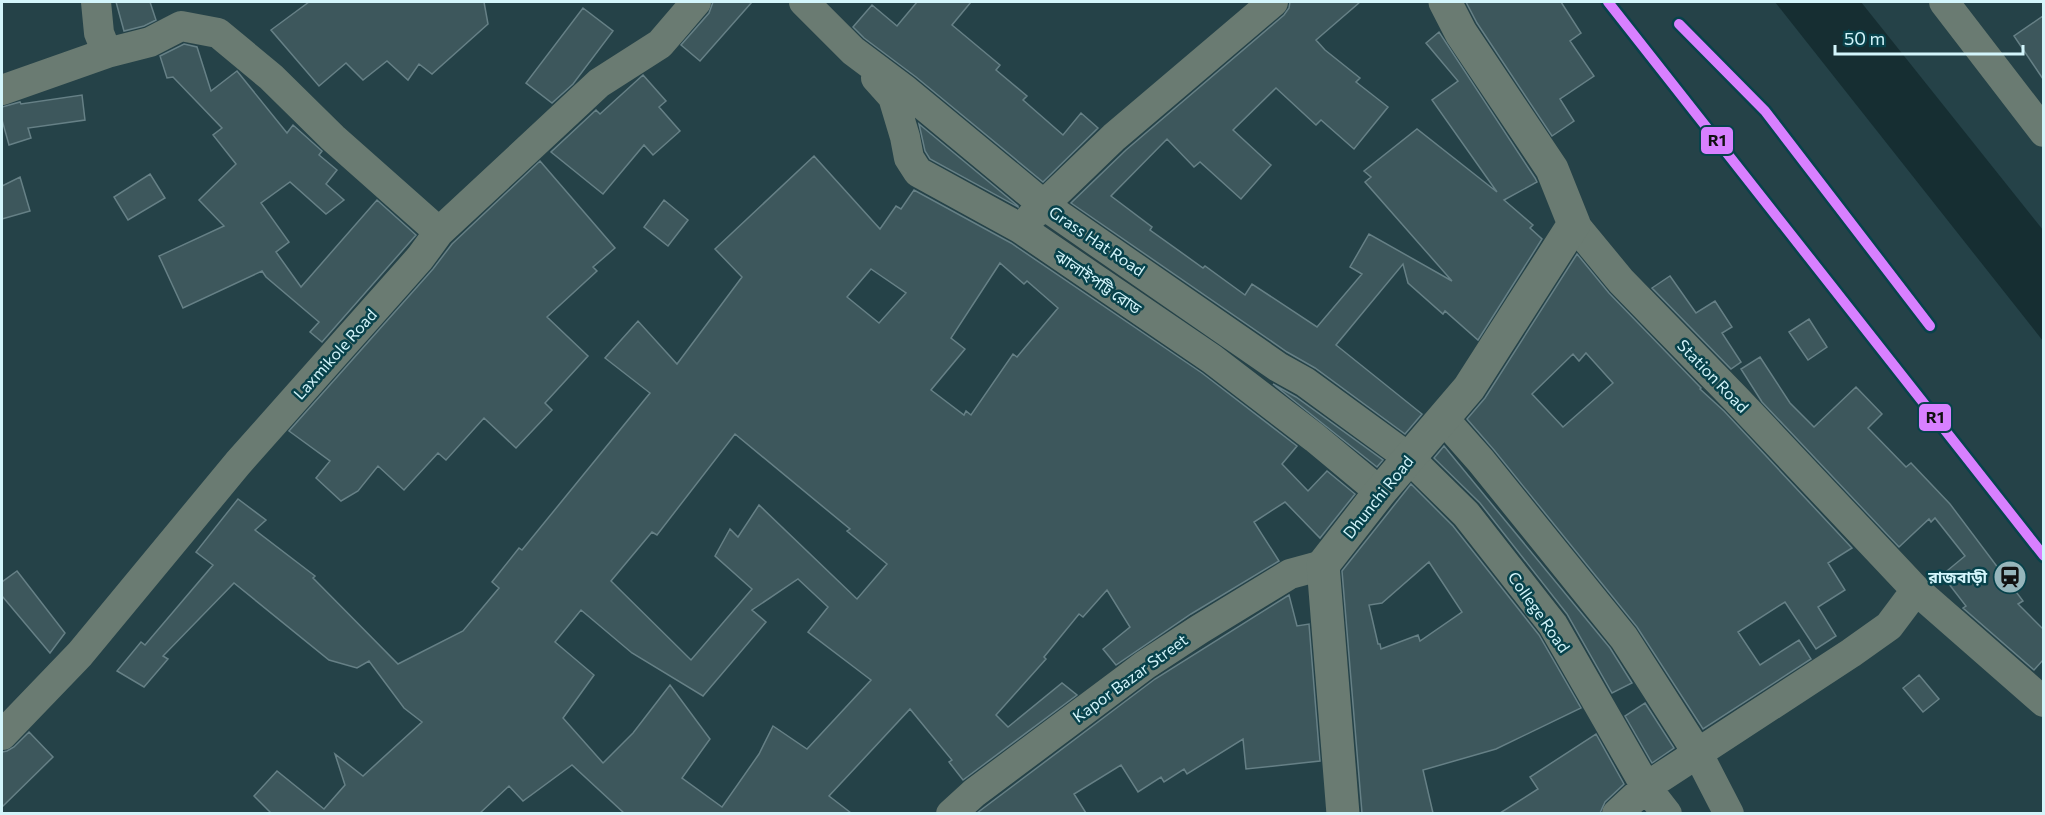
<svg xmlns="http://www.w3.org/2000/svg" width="2045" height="815" font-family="Commissioner,'Noto Sans Bengali',sans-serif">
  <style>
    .water { fill: #162e32 }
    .building { fill: #3d575c; stroke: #668086; stroke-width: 1.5; fill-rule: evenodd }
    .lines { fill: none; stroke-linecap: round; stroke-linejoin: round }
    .minor { stroke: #6a7b72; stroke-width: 30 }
    .tertiary { stroke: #6a7b72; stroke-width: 33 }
    .rail-1-casing { stroke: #08424b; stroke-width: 15 }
    .rail-1 { stroke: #d880ff; stroke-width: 10 }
    .labels { text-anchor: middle; stroke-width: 5; stroke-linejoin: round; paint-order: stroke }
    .street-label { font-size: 16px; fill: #d3f5fb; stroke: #08424b }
    .poi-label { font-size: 16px; font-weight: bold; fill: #d3f5fb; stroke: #08424b; text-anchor: end }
    .line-badge { stroke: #08424b; stroke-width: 2 }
    .pale-badge-label { font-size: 16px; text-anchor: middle; font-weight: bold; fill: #111 }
  </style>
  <rect width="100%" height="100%" fill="#254248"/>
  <path class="water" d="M1775,2H1861L2043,230V341Z"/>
  <path class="building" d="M116,2H150L156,20L144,26L124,31Z
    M309,2H484L488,24L432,74L419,64L408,80L387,61L363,80L346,63L319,86L271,30Z
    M713,2H752L700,61L681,45L709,13Z
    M917,2H971L952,25L1000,65L996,70L1027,96L1023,100L1063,135L1081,113L1098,128L1043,182L916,77L864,38L853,27L872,5L897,26Z
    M1290,2H1360L1316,40L1325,50L1360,78L1356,82L1388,107L1354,149L1321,120L1316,125L1276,88L1233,130L1271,165L1241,199L1200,162L1194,167L1167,139L1111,196L1152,227L1150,230L1203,268L1205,266L1245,295L1252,284L1317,327L1362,274L1350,267L1369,234L1452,281L1365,182L1371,177L1364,171L1417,129L1497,192L1432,100L1458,81L1426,43L1439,32L1535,178L1537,182L1504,200L1533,225L1530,228L1542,239L1478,340L1445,311L1443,314L1408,283L1403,264L1336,345L1422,414L1405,434L1315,368L1287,352L1071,203L1126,150L1284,15L1289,8Z
    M1466,2H1561L1581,33L1570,41L1594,76L1560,99L1574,121L1552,136L1477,23Z
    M583,8L613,31L573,84L552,103L526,83Z
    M2043,16V79L2014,36Z
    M184,44L197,47L211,91L237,71L287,133L293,125L322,151L319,155L337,170L326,184L344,200L326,214L290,182L261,203L289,242L276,252L301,287L377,200L416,235L322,342L310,332L319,322L266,277L262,271L183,308L159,256L224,226L199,200L236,164L213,135L222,128L173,77L167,78L160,56Z
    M643,75L666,101L659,107L680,131L653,155L644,145L603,194L551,152L596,110L600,114Z
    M82,95L85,120L28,128L31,138L9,145L2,120V107L20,102L21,104Z
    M919,124L1018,206V207L930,159L925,151Z
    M814,156L880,229L896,206L901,209L914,190L1011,243L1202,373L1297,446L1282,464L1308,491L1327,471L1355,494L1320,538L1285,502L1254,522L1279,561L1191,614L1116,665L1103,649L1130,627L1107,590L1083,617L1079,614L1044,657L1046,659L996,715L1008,727L1062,683L1077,695L963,780L949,762L952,760L910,709L829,796L851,813H624L572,765L523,801L509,786L480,813H271L254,796L277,771L324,809L345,785L335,754L363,776L422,722L404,708L369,661L357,668L329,660L234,583L163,656L168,659L144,687L117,671L141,642L145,645L213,565L196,552L238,499L266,520L255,530L315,576L313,578L398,664L463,631L499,588L492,582L519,548L522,550L650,393L605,358L638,321L677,364L742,277L715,249ZM1000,263L1024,284L1027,281L1058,308L1017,357L1013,354L971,415L966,411L964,415L931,390L965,349L951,338ZM871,269L906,293L879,323L847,297ZM735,434L850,529L847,531L887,564L857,599L759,505L738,537L730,529L715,556L752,589L691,660L611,581L652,532L657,535ZM798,579L828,607L808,632L871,680L807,749L773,726L759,754L722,807L682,778L710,739L670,685L633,733L603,763L563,718L594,675L555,642L581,610L632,653L703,696L766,622L752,610Z
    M540,161L615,248L593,267L597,271L547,317L588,356L545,403L552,410L516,448L484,418L446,460L438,453L404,490L378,466L358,491L341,501L316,478L330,461L289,431L433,269L452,244Z
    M150,174L165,198L128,220L114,197Z
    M20,177L30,211L2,219V186Z
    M664,200L688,220L668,246L644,227Z
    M1577,254L1609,293L1701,388L1700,389L1724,411L1852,548L1828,563L1845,590L1818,607L1836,636L1816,649L1785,602L1738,632L1760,665L1799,640L1811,659L1703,729L1637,627L1494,450L1467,419L1485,398ZM1586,353L1613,383L1563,427L1532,394L1573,354L1579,361Z
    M1670,276L1696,313L1715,301L1732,327L1722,333L1741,362L1731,369L1652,288Z
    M1809,319L1827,347L1808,360L1789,332Z
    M1760,357L1790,403L1814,427L1856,387L1882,414L1868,428L1906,467L1911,463L1950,504L2023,601L2018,604L2043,629V660L2034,670L1963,608L1966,606L1942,575L1965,556L1935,518L1931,522L1929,519L1899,547L1762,402L1741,369Z
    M1273,384L1296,397L1383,460L1377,467Z
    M1444,446L1610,648L1632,683L1612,693L1567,614L1480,503L1434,458Z
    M1411,484L1453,526L1539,635L1581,708L1496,749L1423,770L1433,813H1362L1342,571ZM1429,562L1462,612L1420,641L1418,635L1381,649L1380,644H1378L1369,605L1382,603Z
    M17,571L65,633L50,653L2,596V582Z
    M1289,595L1297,626L1309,624L1320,761L1246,769L1243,739L1187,774L1184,769L1164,782L1161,777L1138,792L1121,765L1074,794L1086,813H977L1155,679Z
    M1919,675L1939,699L1923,712L1903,688Z
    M1645,703L1674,748L1652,763L1625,716Z
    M29,732L53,757L2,807V752L7,751L14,747Z
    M1596,734L1624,784L1605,802L1600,813H1500L1538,789L1530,777Z"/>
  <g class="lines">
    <path class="minor" d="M96,2L99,33L107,53L150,42L181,26L218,33L271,77L333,138L439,232
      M804,2L853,51L905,90L1044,205L1278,367L1305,382L1409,458L1466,514L1553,625L1646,787L1667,814
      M1944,2L2044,132
      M876,78L893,97L905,137L909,158L918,172L1020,228L1212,359L1315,438L1380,492
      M2,90L107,53
      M1031,217L1114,137L1273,2
      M1574,224L1621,281L1736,399L1916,590L2044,702
      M1443,418L1481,461L1624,638L1697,752L1729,814
      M2,735L80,654L238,463L420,258L439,232L599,83L660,44L696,2
      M951,814L974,793L1145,665L1200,629L1290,574L1323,565
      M1617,814L1646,787L1851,653L1889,626L1916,590"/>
    <path class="tertiary" d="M1343,814L1323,565L1380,492L1469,388L1574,224L1552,169L1461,33L1445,2"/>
    <g class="rail-1-casing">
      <path id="rail-1" d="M1608,2L2044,556
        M1679,24L1765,111L1930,326"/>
    </g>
    <use href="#rail-1" class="rail-1"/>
  </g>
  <defs>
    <g id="station-disc" transform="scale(1.725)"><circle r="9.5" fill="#96b6bc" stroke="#08424b"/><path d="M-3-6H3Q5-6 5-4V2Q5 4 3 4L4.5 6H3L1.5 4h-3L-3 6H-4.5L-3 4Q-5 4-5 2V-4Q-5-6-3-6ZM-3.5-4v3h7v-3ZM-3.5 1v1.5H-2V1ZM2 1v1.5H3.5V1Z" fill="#111"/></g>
  </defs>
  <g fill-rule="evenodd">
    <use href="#station-disc" x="2010" y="577"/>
  </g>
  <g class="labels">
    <g class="street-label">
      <text transform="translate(1097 241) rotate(34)" y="6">Grass Hat Road</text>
      <text transform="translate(1098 282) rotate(34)" y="6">ঝালাইপট্টি রোড</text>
      <text transform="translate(335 354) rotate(-48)" y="6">Laxmikole Road</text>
      <text transform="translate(1713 376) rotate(46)" y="6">Station Road</text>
      <text transform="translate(1378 497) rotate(-51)" y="6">Dhunchi Road</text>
      <text transform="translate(1539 612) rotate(55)" y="6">College Road</text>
      <text transform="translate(1130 678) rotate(-36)" y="6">Kapor Bazar Street</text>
    </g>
    <g class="poi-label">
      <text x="1987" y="583">রাজবাড়ী</text>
    </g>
  </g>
  <g class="line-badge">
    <rect x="1700" y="126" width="34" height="29" rx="6" fill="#d880ff"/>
    <rect x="1918" y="403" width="34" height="29" rx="6" fill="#d880ff"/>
  </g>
  <g class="pale-badge-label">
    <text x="1717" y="146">R1</text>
    <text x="1935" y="423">R1</text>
  </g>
  <rect width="2045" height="815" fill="none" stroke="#d3f5fb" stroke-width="6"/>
  <path d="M1835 45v9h188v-9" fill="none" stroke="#d3f5fb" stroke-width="3"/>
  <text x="1844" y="45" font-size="18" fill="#d3f5fb" stroke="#08424b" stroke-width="4.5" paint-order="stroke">50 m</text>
</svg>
